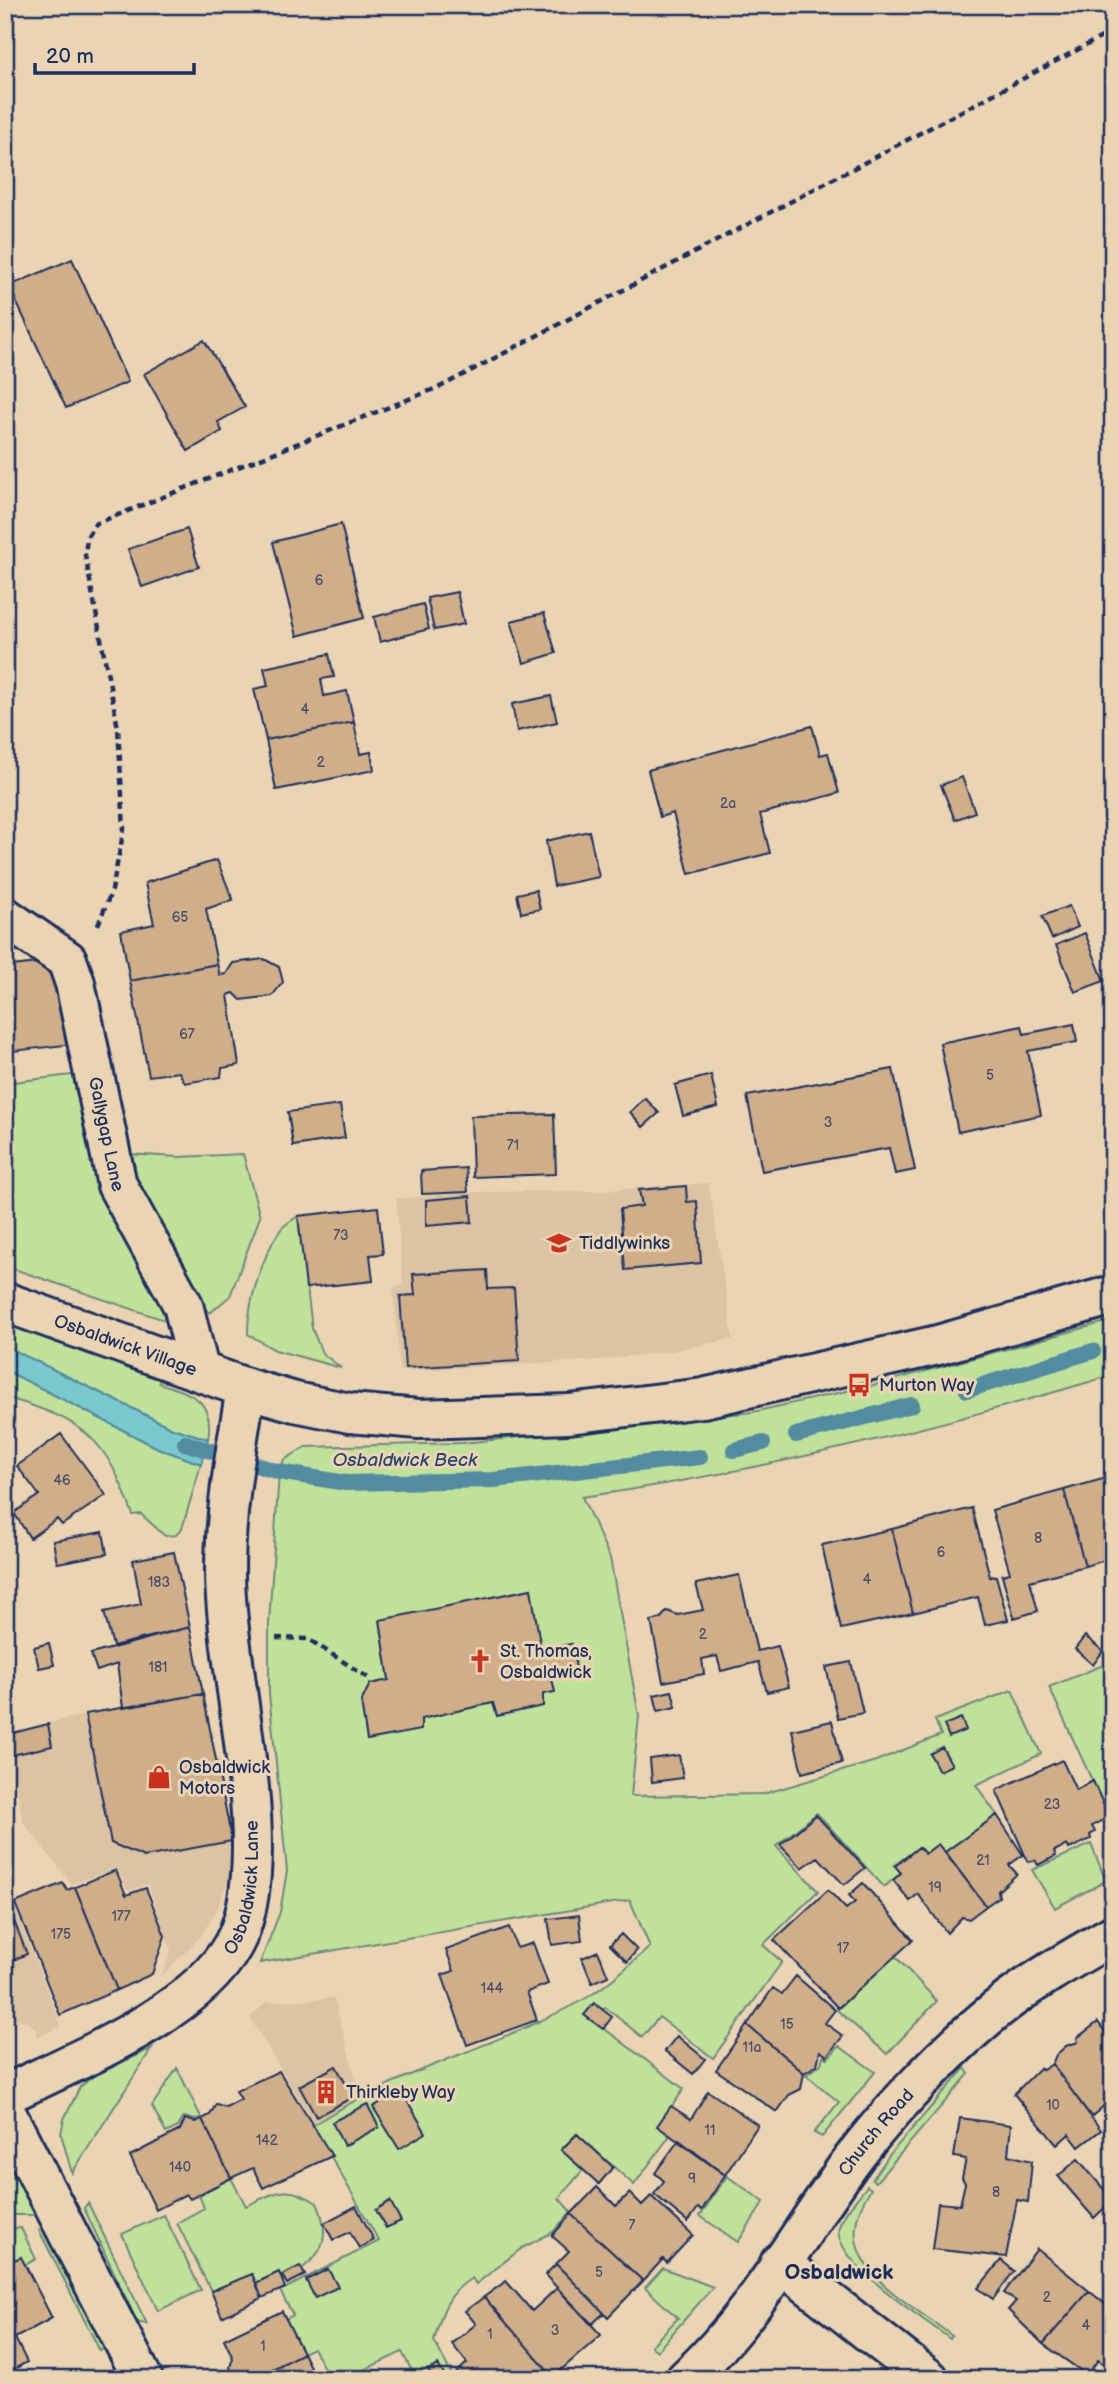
<svg xmlns="http://www.w3.org/2000/svg" width="1118" height="2384" font-family="'Balsamiq Sans',sans-serif">
  <style>
    .built { fill: #dbc3a4 }
    .green { fill: #c0e19a; stroke: #6e887c; stroke-width: 2 }
    .water { fill: #78c9ce; stroke: #538ba1; stroke-width: 2 }
    .lines { fill: none; stroke-linecap: round; stroke-linejoin: round }
    .stream { stroke: #538ba1; stroke-width: 16 }
    .building { fill: #cfae89; stroke: #1b2f5e; stroke-width: 2 }
    .minor-casing { stroke: #1b2f5e; stroke-width: 44 }
    .path { stroke: #1b2f5e; stroke-width: 4.5; stroke-dasharray: 7 5; stroke-linecap: butt }
    .minor { stroke: #ebd4b4; stroke-width: 38 }
    .labels { text-anchor: middle; stroke-width: 6; stroke-linejoin: round; paint-order: stroke }
    .number-label { font-size: 14px; fill: #484f69 }
    .street-label { font-size: 18px; fill: #1b2f5e; stroke: #ebd4b4 }
    .poi-label { font-size: 18px; fill: #1b2f5e; stroke: #ebd4b4; text-anchor: start }
    .water-label { font-size: 19px; font-style: italic; fill: #29466f; stroke: #ebd4b4 }
    .quarter-label { font-size: 21px; font-weight: bold; fill: #1b2f5e; stroke: #ebd4b4 }
  </style>
  <rect width="100%" height="100%" fill="#ebd4b4"/>
  <filter id="ink" filterUnits="userSpaceOnUse"><feTurbulence type="fractalNoise" baseFrequency=".0143" numOctaves="2"/><feDisplacementMap in="SourceGraphic" scale="14" xChannelSelector="R" yChannelSelector="G"/><feConvolveMatrix kernelMatrix="1 2 1 2 8 2 1 2 1" color-interpolation-filters="sRGB"/></filter>
  <g filter="url(#ink)">
    <path class="built" d="M709,1183L733,1339L667,1352L598,1360L400,1371L393,1287L403,1286L396,1199L478,1192L591,1191Z
      M204,1694L235,1850L231,1873L217,1909L202,1935L161,1977L171,1951L148,1884L128,1891L117,1868L72,1884L23,1822L7,1733L74,1717Z
      M5,1882L61,2026L37,2038L35,2028L28,2022L20,2020L5,2025Z
      M334,1998L361,2098L314,2124L250,2018L266,2002Z"/>
    <path class="green" d="M80,1074L170,1322L5,1266V1083Z
      M125,1154L179,1157L243,1154L260,1217L230,1296L210,1313C170,1282 143,1201 125,1154Z
      M298,1216L312,1328L322,1353L341,1368L275,1350L248,1334C247,1304 263,1254 281,1229C285,1224 293,1220 298,1216Z
      M1113,1320V1375C939,1427 761,1472 582,1497L610,1558L639,1716L631,1796L763,1794L876,1761L941,1735L935,1720L1012,1690L1041,1754L976,1785L997,1815L945,1852L938,1844L925,1854L919,1847L895,1865L901,1873L884,1887L817,1813L776,1846L818,1891L763,1945L782,1962L713,2058L659,2017L642,2037L605,2007L593,2020L684,2089L658,2126L671,2134L634,2185L577,2134L561,2150L583,2170L559,2198L571,2212L553,2232L522,2248L476,2284L472,2278C447,2293 441,2314 434,2341L452,2375L444,2379H403L413,2373L402,2352L345,2379H330L313,2348L303,2353L286,2319L293,2315L280,2291L379,2241L313,2125C398,2070 500,2046 588,1997C610,1984 631,1963 650,1947L630,1900L260,1963L280,1912L287,1871L269,1694V1623L279,1472L284,1460L306,1447L463,1443L753,1412L878,1384Z
      M5,1321L161,1375L159,1383C191,1394 215,1399 208,1439L172,1428L5,1346Z
      M5,1370L158,1448L201,1464L182,1529L176,1535L165,1536L141,1514L133,1515C105,1436 85,1421 5,1397Z
      M1113,1661V1826L1049,1687Z
      M1091,1844L1106,1881L1055,1908L1032,1870Z
      M895,1956L937,2001L887,2054L837,2010Z
      M839,2046L875,2072L822,2137L814,2133L839,2102L806,2075L821,2064L823,2056L828,2058Z
      M152,2048L72,2173L61,2134L64,2119L80,2087L92,2077Z
      M177,2068L201,2117L195,2120L184,2117L178,2127L166,2133L152,2106Z
      M965,2068L969,2074L876,2182L872,2180L890,2154Z
      M5,2166L28,2187L45,2215H5Z
      M727,2176L764,2202L738,2242L700,2216Z
      M231,2178L246,2206C276,2192 287,2183 317,2203C335,2244 317,2262 282,2281L278,2272L256,2283L252,2274L211,2291L177,2223L204,2208L199,2195Z
      M867,2186L871,2189C821,2262 903,2297 952,2336L950,2339C926,2320 830,2260 839,2227C843,2213 858,2198 867,2186Z
      M88,2203L147,2324L137,2322L84,2208Z
      M164,2215L201,2290L158,2311L122,2234Z
      M47,2225L107,2347L100,2351L39,2230Z
      M21,2228L36,2259L25,2265L11,2262L5,2250V2229Z
      M663,2268L713,2287L657,2351L651,2346L678,2318L645,2288Z"/>
    <path class="water" d="M5,1346L172,1428L208,1439L201,1464L158,1448L5,1370Z"/>
    <g class="lines">
      <path class="stream" d="M967,1390L1093,1351
        M796,1435L912,1405
        M185,1443L279,1472L346,1483L494,1480L700,1457
        M734,1450L763,1443"/>
    </g>
    <path class="building" d="M72,259L128,382L66,408L9,286Z
      M204,340L245,407L218,422L222,431L188,451L144,374Z
      M341,524L364,618L297,636L273,542Z
      M187,529L199,567L142,587L128,549Z
      M457,592L464,624L434,630L427,598Z
      M423,604L429,629L380,642L374,617Z
      M544,613L556,653L524,663L511,621Z
      M329,654L334,677L321,679L324,696L347,691L354,722L266,740L254,689L268,686L264,668Z
      M551,696L557,722L517,731L512,704Z
      M354,722L360,754L371,752L374,770L276,790L266,740Z
      M812,726L820,755L828,753L839,793L760,814L770,853L689,874L673,813L660,817L648,770Z
      M962,777L975,812L955,820L941,785Z
      M589,831L599,877L554,886L546,841Z
      M217,860L233,900L206,909L217,964L130,981L121,931L154,924L145,883Z
      M536,890L540,909L521,913L517,894Z
      M1069,906L1078,927L1052,939L1042,916Z
      M1085,933L1104,981L1075,992L1056,945Z
      M264,959L279,967L283,982L272,996L241,1000L234,993L228,995L239,1065L222,1068L221,1077L185,1083L179,1072L149,1076L130,981L217,964L220,975L226,974L233,963Z
      M61,960L74,1044L5,1052V967Z
      M1074,1024L1077,1042L1028,1051L1041,1115L958,1132L940,1043L1022,1026L1024,1034Z
      M893,1069L915,1170L895,1174L889,1148L762,1171L747,1096Z
      M711,1075L718,1107L683,1116L675,1085Z
      M645,1098L659,1113L643,1127L630,1112Z
      M340,1105L345,1138L293,1146L288,1112Z
      M554,1114L556,1174L473,1177L471,1116Z
      M466,1168L468,1192L422,1194L421,1171Z
      M686,1186L687,1202L697,1201L701,1263L625,1270L620,1209L642,1206L639,1190Z
      M470,1196L472,1222L426,1226V1200Z
      M378,1207L383,1254L370,1255L373,1281L306,1288L298,1216Z
      M487,1270L488,1289L514,1288L519,1361L405,1368L400,1296L415,1295L413,1274Z
      M61,1434L106,1495L62,1525L57,1519L30,1538L14,1513L39,1495L17,1466Z
      M1113,1476V1558L1085,1566L1064,1490Z
      M1064,1490L1085,1566L1030,1581L1038,1611L1014,1618L1002,1575L1010,1573L992,1510Z
      M972,1508L990,1577L996,1576L1008,1620L985,1625L978,1597L913,1613L892,1529Z
      M892,1529L913,1613L841,1629L822,1545Z
      M103,1532L107,1554L57,1563L53,1541Z
      M174,1552L190,1627L113,1646L104,1612L141,1604L133,1560Z
      M739,1575L757,1651L778,1646L789,1687L767,1692L758,1662L721,1671L717,1656L702,1659L704,1674L663,1682L651,1621L660,1619L667,1611L678,1615L703,1610L696,1584Z
      M531,1589L541,1649L572,1644L577,1674L552,1679L555,1692L543,1694V1706L497,1716L493,1703L421,1719V1730L367,1740L361,1702L370,1684L389,1680L380,1620Z
      M190,1627L203,1694L123,1708L117,1664L97,1671L91,1654Z
      M1085,1636L1103,1651L1093,1665L1075,1649Z
      M49,1643L54,1665L39,1668L34,1647Z
      M851,1662L863,1713L838,1718L826,1667Z
      M672,1691L676,1707L658,1711L654,1695Z
      M203,1694L232,1841L144,1857L111,1843L85,1714Z
      M961,1718L966,1730L949,1737L944,1725Z
      M832,1721L842,1763L802,1773L792,1730Z
      M48,1724L52,1746L12,1755L9,1734Z
      M942,1747L952,1765L939,1771L930,1754Z
      M679,1755L683,1778L652,1782L650,1759Z
      M1062,1760L1076,1790L1093,1781L1109,1817L1092,1826L1095,1832L1090,1835L1091,1839L1069,1849L1067,1845L1054,1851L1056,1856L1038,1865L1035,1860L1028,1862L996,1790Z
      M816,1815L865,1868L844,1885L818,1857L802,1868L780,1845Z
      M997,1815L1023,1855L1009,1865L1017,1874L998,1891L999,1897L986,1906L945,1852Z
      M938,1844L986,1906L969,1919L962,1917L947,1933L918,1894L910,1901L893,1880L901,1873L895,1866L919,1847L925,1854Z
      M116,1870L126,1895L146,1888L165,1936L152,1974L117,1990L75,1887Z
      M63,1883L67,1890L75,1887L117,1990L60,2015L15,1903Z
      M863,1883L913,1940L838,2008L774,1940L828,1890L846,1909L855,1902L849,1895Z
      M5,1898L27,1954L5,1964Z
      M579,1915L582,1941L552,1945L548,1919Z
      M509,1927L517,1948L533,1943L548,1984L527,1992L537,2020L467,2045L442,1975L454,1971L446,1950Z
      M621,1934L637,1950L627,1962L610,1945Z
      M598,1951L608,1976L592,1983L582,1958Z
      M796,1976L835,2010L825,2023L843,2036L827,2056L820,2051L817,2065L804,2073L747,2025L773,1988L782,1994Z
      M594,2003L612,2017L603,2029L584,2015Z
      M1098,2022L1113,2043V2098L1091,2117L1052,2064L1056,2055L1066,2046L1078,2042L1077,2038Z
      M747,2025L804,2073L801,2089L789,2095L777,2112L716,2070Z
      M677,2036L705,2059L693,2074L665,2051Z
      M1052,2064L1101,2130L1079,2147L1069,2134L1057,2145L1014,2094L1040,2068L1043,2070Z
      M336,2066L353,2097L316,2117L299,2086Z
      M279,2071L332,2156L263,2188L253,2168L231,2178L202,2119L210,2115L216,2104L226,2107L241,2099L236,2091Z
      M401,2090L426,2133L399,2149L373,2107Z
      M708,2091L758,2125L725,2175L657,2126L671,2106L691,2119Z
      M367,2104L379,2127L344,2146L332,2122Z
      M960,2118L1011,2125L1008,2155L1032,2161L1028,2202L1017,2200L1006,2257L932,2249L938,2203L960,2205L965,2183L962,2178L966,2159L954,2157Z
      M185,2119L195,2122L202,2119L231,2178L190,2199L186,2194L156,2210L130,2156L180,2130Z
      M577,2134L613,2167L599,2184L561,2150Z
      M679,2140L725,2175L702,2210L698,2208L688,2222L654,2194L664,2181L655,2173Z
      M1078,2159L1113,2200L1094,2218L1058,2176Z
      M597,2187L616,2206L630,2193L642,2205L651,2196L693,2235L667,2263L663,2259L643,2281L571,2214Z
      M390,2201L401,2221L386,2228L376,2210Z
      M356,2206L374,2240L359,2248L350,2232L333,2240L324,2223Z
      M571,2214L643,2281L608,2317L556,2264L569,2251L552,2236Z
      M1037,2249L1089,2291L1043,2344L1008,2310L1016,2301L1004,2293Z
      M21,2257L52,2318L15,2338L27,2362L5,2374V2264Z
      M1001,2260L1014,2271L993,2299L978,2288Z
      M556,2264L604,2313L592,2324L545,2275Z
      M300,2266L305,2275L287,2284L282,2275Z
      M328,2269L338,2287L315,2298L306,2280Z
      M279,2272L285,2288L262,2298L256,2283Z
      M252,2274L262,2298L222,2317L211,2291Z
      M506,2281L532,2311L557,2288L601,2335L553,2377L484,2297Z
      M1089,2291L1108,2306L1113,2300V2366L1110,2369L1098,2360L1087,2375L1043,2344Z
      M484,2297L553,2377L551,2379H461L456,2373L467,2363L452,2344L476,2324L465,2311Z
      M282,2311L303,2353L254,2379L234,2376L230,2367L233,2358L224,2339Z
      M303,2353L316,2379H254Z
      M438,2365L445,2376L433,2379L428,2370Z"/>
    <g class="lines">
      <g class="minor-casing">
        <g id="minor">
          <path id="s1" d="M5,917L67,960L75,983L117,1185L183,1305L199,1369"/>
          <path id="s2" d="M5,1302L246,1388L295,1402L350,1413L419,1419L569,1414L703,1398L938,1345L1113,1295"/>
          <path id="s3" d="M5,2095C74,2061 195,2014 233,1945C280,1862 225,1671 225,1572C225,1510 236,1449 246,1388"/>
          <path d="M5,2111L143,2379"/>
          <path d="M780,2263L929,2379"/>
          <path id="s4" d="M686,2379C752,2319 798,2235 850,2163C885,2115 950,2047 996,2010C1032,1981 1073,1958 1113,1935"/>
        </g>
      </g>
      <path class="path" d="M98,925L112,890L124,829L118,728L85,555L87,537L95,524L442,386L1113,31
        M276,1638L308,1639L370,1679"/>
      <use href="#minor" class="minor"/>
    </g>
  </g>
  <defs>
    <g id="school-bare" transform="scale(1.89)"><path d="M0-5L7-2L0 1L-7-2ZM-4 1L0 2.5L4 1V4Q0 6-4 4Z" fill="#c8321e" stroke="#ebd4b4" stroke-width="2.5" paint-order="stroke"/></g>
    <g id="bus-bare" transform="scale(1.89)"><path d="M-5-6H5V4H4V6H2V4H-2V6H-4V4H-5ZM-3.5-4V0h7V-4ZM-3.5 1.2v1.5H-2V1.2ZM2 1.2v1.5H3.5V1.2Z" fill="#c8321e" stroke="#ebd4b4" stroke-width="2.5" paint-order="stroke"/></g>
    <g id="church-bare" transform="scale(1.89)"><path d="M-1.2-6h2.4v3.5h3.3v2.4h-3.3V6h-2.4V-.1h-3.3v-2.4h3.3Z" fill="#c8321e" stroke="#ebd4b4" stroke-width="2.5" paint-order="stroke"/></g>
    <g id="shop-bare" transform="scale(1.89)"><path d="M-5-2.5h2.3a2.7 3.5 0 0 1 5.4 0H5L5.5 6h-11ZM-1.5-2.5h3a1.5 2.3 0 0 0-3 0Z" fill="#c8321e" stroke="#ebd4b4" stroke-width="2.5" paint-order="stroke"/></g>
    <g id="building-bare" transform="scale(1.89)"><path d="M-4-6H4V6H1V3H-1V6H-4ZM-2.5-4.3h1.7v1.8h-1.7ZM.8-4.3h1.7v1.8H.8ZM-2.5-1h1.7V.8h-1.7ZM.8-1h1.7V.8H.8Z" fill="#c8321e" stroke="#ebd4b4" stroke-width="2.5" paint-order="stroke"/></g>
  </defs>
  <g fill-rule="evenodd">
    <use href="#school-bare" x="559" y="1243"/>
    <use href="#bus-bare" x="859" y="1385"/>
    <use href="#church-bare" x="480" y="1661"/>
    <use href="#shop-bare" x="159" y="1777"/>
    <use href="#building-bare" x="326" y="2092"/>
  </g>
  <g class="labels">
    <g class="number-label">
      <text x="319" y="585">6</text>
      <text x="305" y="714">4</text>
      <text x="321" y="767">2</text>
      <text x="728" y="808">2a</text>
      <text x="180" y="922">65</text>
      <text x="187" y="1039">67</text>
      <text x="990" y="1080">5</text>
      <text x="828" y="1127">3</text>
      <text x="513" y="1150">71</text>
      <text x="341" y="1240">73</text>
      <text x="62" y="1485">46</text>
      <text x="1038" y="1543">8</text>
      <text x="941" y="1557">6</text>
      <text x="867" y="1584">4</text>
      <text x="159" y="1587">183</text>
      <text x="703" y="1639">2</text>
      <text x="158" y="1672">181</text>
      <text x="1052" y="1809">23</text>
      <text x="983" y="1865">21</text>
      <text x="935" y="1892">19</text>
      <text x="121" y="1921">177</text>
      <text x="61" y="1939">175</text>
      <text x="843" y="1953">17</text>
      <text x="492" y="1993">144</text>
      <text x="787" y="2029">15</text>
      <text x="752" y="2052">11a</text>
      <text x="1053" y="2110">10</text>
      <text x="710" y="2135">11</text>
      <text x="267" y="2145">142</text>
      <text x="180" y="2172">140</text>
      <text x="692" y="2183">9</text>
      <text x="996" y="2197">8</text>
      <text x="632" y="2230">7</text>
      <text x="599" y="2277">5</text>
      <text x="1047" y="2302">2</text>
      <text x="1086" y="2330">4</text>
      <text x="555" y="2335">3</text>
      <text x="490" y="2339">1</text>
      <text x="263" y="2351">1</text>
    </g>
    <g class="street-label">
      <text dy="6" stroke="none"><textPath href="#s1" startOffset="254">Gallygap Lane</textPath></text>
      <text dy="6" stroke="none"><textPath href="#s2" startOffset="128">Osbaldwick Village</textPath></text>
      <text dy="6" stroke="none"><textPath href="#s3" startOffset="336">Osbaldwick Lane</textPath></text>
      <text dy="6" stroke="none"><textPath href="#s4" startOffset="312">Church Road</textPath></text>
    </g>
    <g class="poi-label">
      <text x="579" y="1249">Tiddlywinks</text>
      <text x="879" y="1391">Murton Way</text>
      <text x="500" y="1657">St. Thomas,<tspan x="500" dy="21">Osbaldwick</tspan></text>
      <text x="179" y="1773">Osbaldwick<tspan x="179" dy="21">Motors</tspan></text>
      <text x="346" y="2098">Thirkleby Way</text>
    </g>
    <g class="water-label">
      <text x="405" y="1466">Osbaldwick Beck</text>
    </g>
    <g class="quarter-label">
      <text x="839" y="2279">Osbaldwick</text>
    </g>
  </g>
  <rect width="1118" height="2384" fill="none" stroke="#ebd4b4" stroke-width="28"/>
  <rect x="14" y="14" width="1090" height="2356" fill="none" stroke="#1b2f5e" stroke-width="2.5" filter="url(#ink)"/>
  <path d="M35 63v10h159v-10" fill="none" stroke="#1b2f5e" stroke-width="3.5"/>
  <text x="46" y="63" font-size="21" fill="#1b2f5e" stroke="#ebd4b4" stroke-width="5" paint-order="stroke">20 m</text>
</svg>
